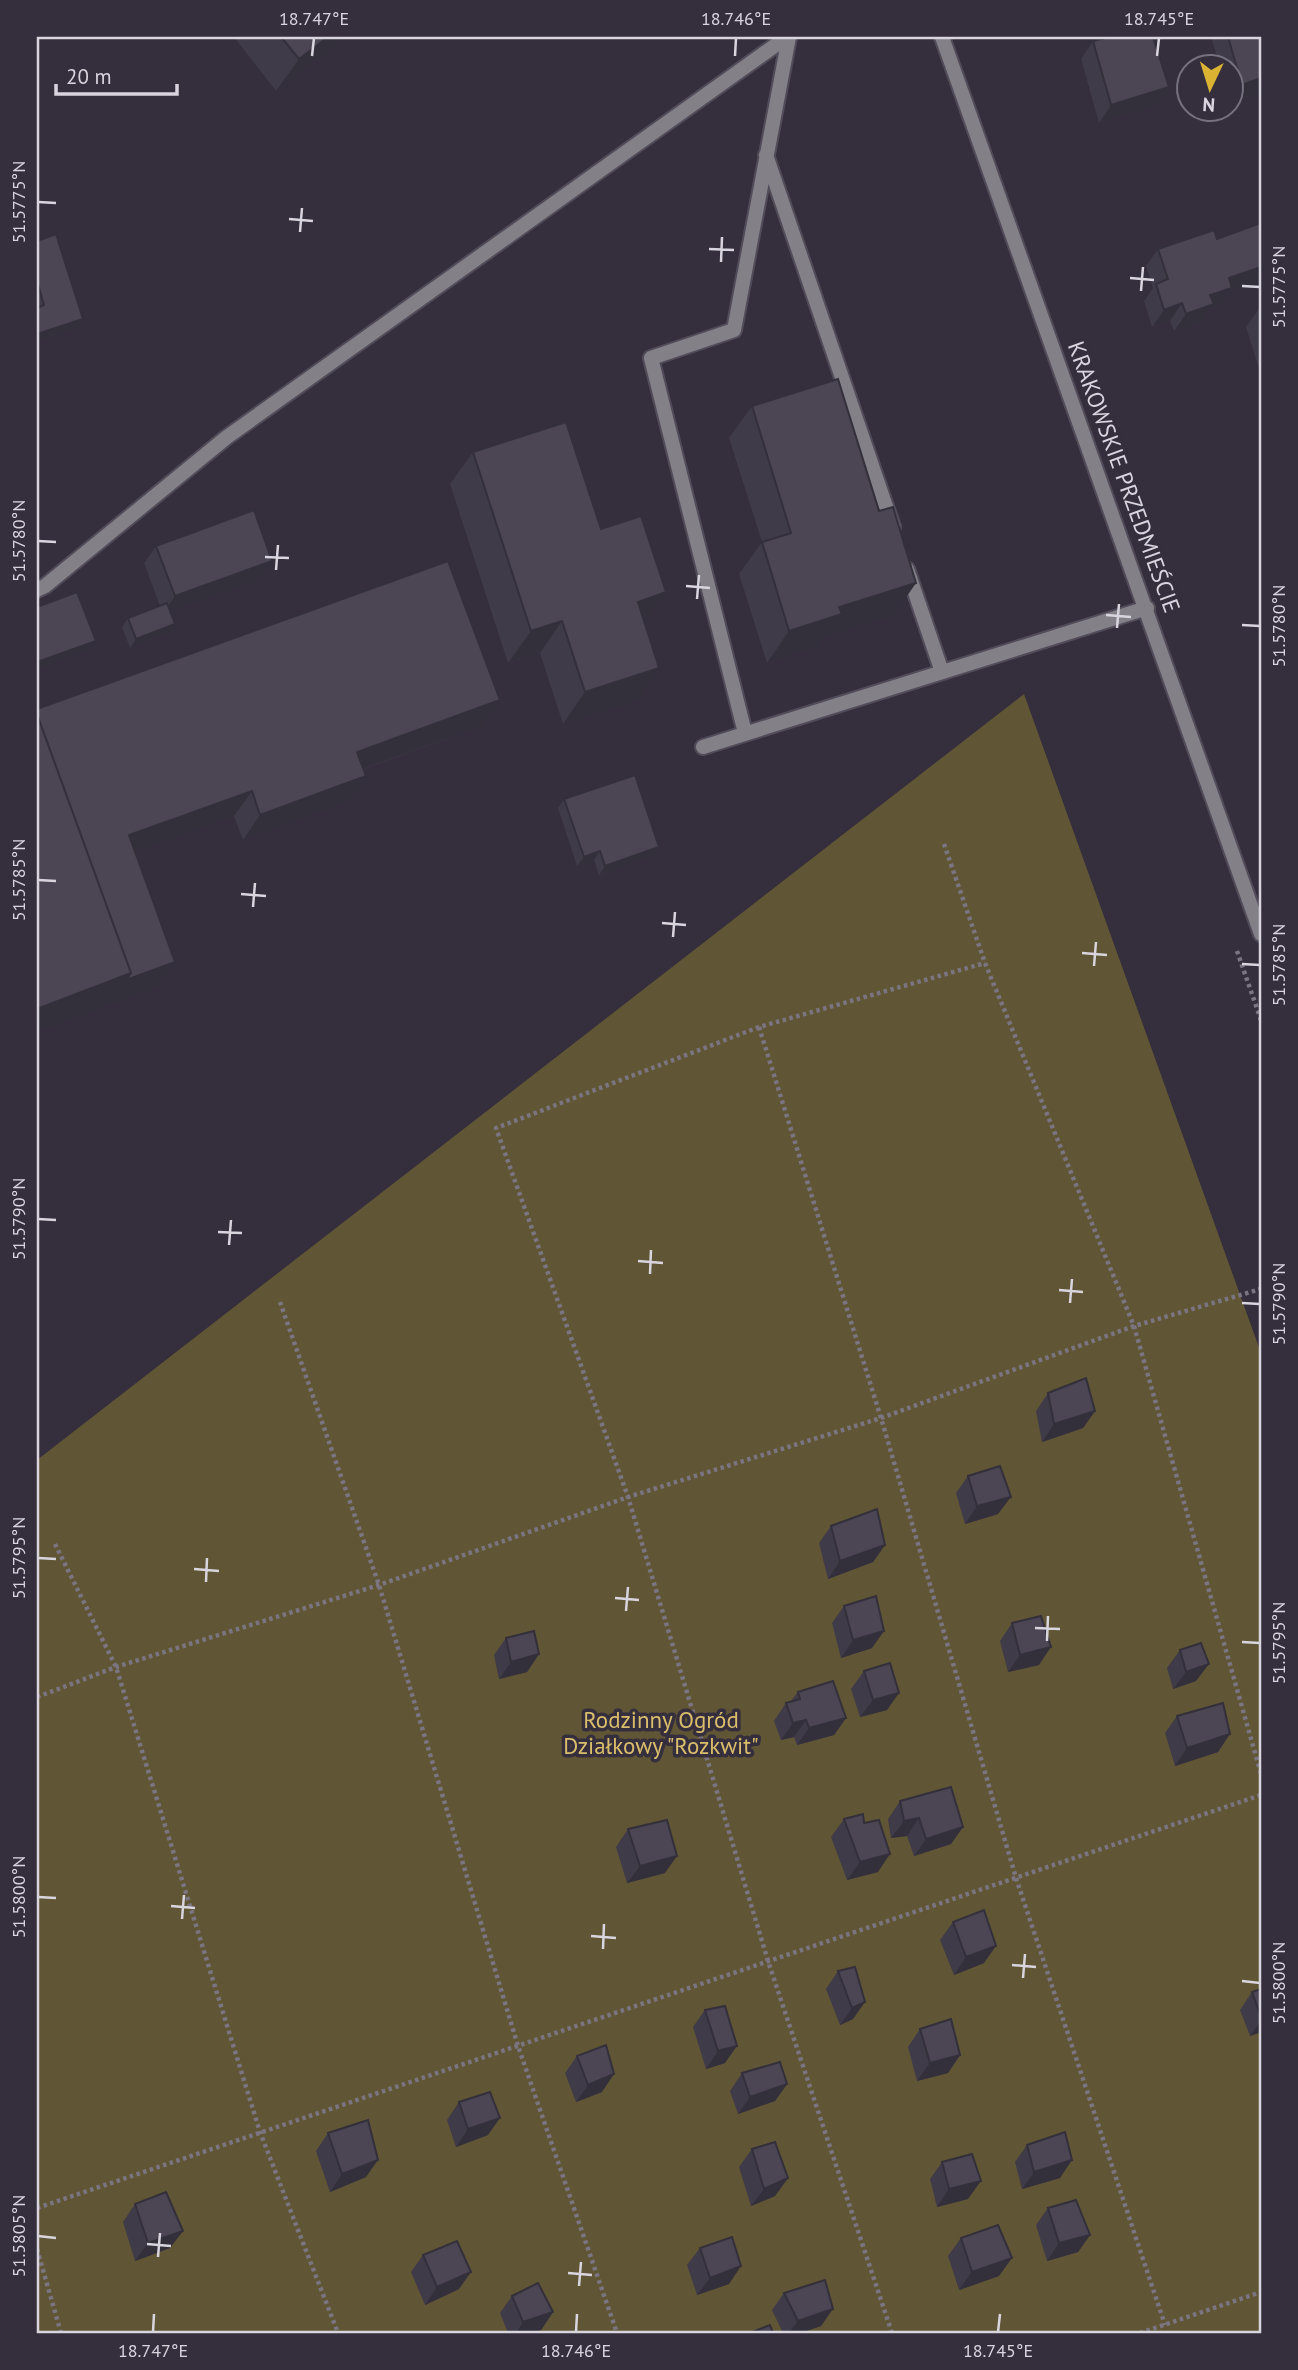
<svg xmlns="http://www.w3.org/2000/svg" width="1298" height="2370" font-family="'PT Sans',sans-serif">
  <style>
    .green { fill: #605534 }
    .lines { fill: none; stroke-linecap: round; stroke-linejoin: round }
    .service-casing { stroke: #524c5a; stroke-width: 18 }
    .tertiary-casing { stroke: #524c5a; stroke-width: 18 }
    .path { stroke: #7b7582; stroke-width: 4.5; stroke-dasharray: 3.5 3.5; stroke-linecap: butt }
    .service { stroke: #838088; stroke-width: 14 }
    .tertiary { stroke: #838088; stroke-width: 14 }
    .wall { fill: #403b48 }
    .shaded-wall { fill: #34303b }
    .building { fill: #4b4554; stroke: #34303b; stroke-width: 2 }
    .ticks { fill: none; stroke: #d9d5df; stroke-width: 2.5 }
    .labels { text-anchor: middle; stroke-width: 7; stroke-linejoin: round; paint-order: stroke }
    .street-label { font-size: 23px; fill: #d9d5df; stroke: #342e3d }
    .park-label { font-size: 23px; fill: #dbbe6b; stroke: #342e3d }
    .neatline { fill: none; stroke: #d9d5df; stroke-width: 2.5 }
    .ticks-label { font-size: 18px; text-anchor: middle; fill: #d9d5df }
  </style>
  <rect width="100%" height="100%" fill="#342e3d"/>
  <path class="green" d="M1024,694L1261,1353V2333H37V1460Z"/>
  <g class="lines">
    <g class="service-casing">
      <path id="service" d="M766,155L893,527
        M907,569L942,672
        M37,590L45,586L227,437L787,37
        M745,733L651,358L734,330L789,37
        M703,747L1147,608"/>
    </g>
    <g class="tertiary-casing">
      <path id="tertiary" d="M942,37L1261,934"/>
    </g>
    <path class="path" d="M944,844L985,963L1134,1326L1261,1774
      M1237,951L1261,1020
      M759,1027L881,1418L1016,1878L1165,2325
      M280,1302L379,1585L518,2046L617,2333
      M55,1544L116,1667L260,2132L338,2333
      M37,1697L116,1667L379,1585L628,1497L881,1418L1134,1326L1261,1289
      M37,2208L1261,1795
      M37,2249L61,2333
      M892,2333L768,1961L628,1497L496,1128L759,1027L985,963
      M1140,2333L1261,2292"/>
    <use href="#service" class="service"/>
    <use href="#tertiary" class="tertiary"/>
  </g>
  <path class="wall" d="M234,37H344L339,43L276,91Z
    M1211,37H1261V92L1231,102V66H1220Z
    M1093,41L1169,87L1157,105L1099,123L1081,59Z
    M1261,223V280L1230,291L1220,305L1211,308L1201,322L1174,331L1170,321L1152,327L1144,301L1153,288L1146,266L1158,249L1217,239Z
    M37,241L77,328L37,341Z
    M1259,309H1261V375L1246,327Z
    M752,406L894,615L826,636L819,646L767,663L739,574L762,542L729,438Z
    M473,452L601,529L644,623L637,701L563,724L540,653L508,663L450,484Z
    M156,546L260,579L170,611L169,633L130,648L122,627L128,618L160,606L144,563Z
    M37,709L482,726L364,769L349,801L243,840L234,816L135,852L175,962L157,987L108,1005Z
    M564,799L659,847L653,856L599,875L594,860L577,866L558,808Z
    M1048,1393L1095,1411L1083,1428L1042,1442L1036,1411Z
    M968,1476L998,1514L965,1524L956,1493Z
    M831,1526L885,1545L873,1562L828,1579L819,1543Z
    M844,1606L872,1648L841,1658L832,1623Z
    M1012,1623L1039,1665L1008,1672L1000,1641Z
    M506,1638L539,1654L527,1672L499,1679L494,1655Z
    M1180,1650L1196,1681L1173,1689L1167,1668Z
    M864,1671L887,1710L860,1717L851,1689Z
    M798,1692L846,1718L834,1735L797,1745L794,1737L781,1740L774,1721L786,1703L790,1702Z
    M1177,1716L1218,1752L1175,1766L1165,1733Z
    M900,1801L963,1827L951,1844L914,1856L907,1836L891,1838L888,1819Z
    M844,1819L864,1823L878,1872L847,1880L831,1837Z
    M628,1829L665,1873L627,1883L616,1847Z
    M953,1922L984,1963L954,1975L940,1940Z
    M855,1967L853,2019L840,2025L826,1989L838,1971Z
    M1261,1989V2032L1250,2036L1240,2010L1252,1992Z
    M705,2010L725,2063L706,2069L693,2027Z
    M920,2029L960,2055L948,2073L917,2081L908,2047Z
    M577,2056L602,2092L576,2102L565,2073Z
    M742,2073L787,2084L775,2101L738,2114L730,2091Z
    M459,2102L488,2135L456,2147L447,2120Z
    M328,2133L366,2177L330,2192L316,2151Z
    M1027,2145L1060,2178L1022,2189L1015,2162Z
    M752,2149L788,2178L775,2196L751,2206L739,2167Z
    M942,2162L968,2199L937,2207L930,2179Z
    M135,2204L170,2248L135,2261L123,2222Z
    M1048,2208L1090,2235L1078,2252L1047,2261L1036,2225Z
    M961,2238L999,2276L959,2290L948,2256Z
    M700,2248L729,2284L697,2295L687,2265Z
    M423,2255L459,2289L425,2305L411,2272Z
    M784,2293L821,2326L800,2333H783L772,2310Z
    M512,2296L553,2312L541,2330L531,2333H508L500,2313Z"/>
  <path class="shaded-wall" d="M328,37H344L339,43L276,91L299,59Z
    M1261,78V92L1231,102V100L1242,85Z
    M1169,87L1157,105L1099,123L1111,105Z
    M1261,267V280L1230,291L1220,305L1211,308L1201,322L1174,331L1186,314L1229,278Z
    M1182,303L1170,321L1152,327L1164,310Z
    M83,319L77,328L37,341V334Z
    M272,561L260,579L163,614L175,596Z
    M916,583L894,615L826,636L819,646L767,663L789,631L839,607Z
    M666,592L643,624L638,602Z
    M562,621L540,653L508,663L531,631Z
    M175,624L169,633L130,648L136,639Z
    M96,641L90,649L37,669V662Z
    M659,668L637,701L563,724L585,692Z
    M500,700L482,726L340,777L357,752Z
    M366,776L349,801L243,840L260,815Z
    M252,791L234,816L111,861L129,835Z
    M659,847L653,856L599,875L605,866Z
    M600,851L594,860L577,866L584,857Z
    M175,962L157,987L37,1032V1009L131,973Z
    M1095,1411L1083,1428L1042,1442L1054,1424Z
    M1011,1497L998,1514L965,1524L977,1506Z
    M885,1545L873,1562L828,1579L840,1561Z
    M884,1631L872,1648L841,1658L853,1640Z
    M1051,1647L1039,1665L1008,1672L1020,1655Z
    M539,1654L527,1672L499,1679L511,1662Z
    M1209,1664L1196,1681L1173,1689L1186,1672Z
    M899,1693L887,1710L860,1717L873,1700Z
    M846,1718L834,1735L797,1745L809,1728Z
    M806,1720L794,1737L781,1740L793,1723Z
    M1230,1734L1218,1752L1175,1766L1187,1748Z
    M919,1818L907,1836L891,1838L904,1821Z
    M963,1827L951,1844L914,1856L926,1839Z
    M890,1854L878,1872L847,1880L860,1862Z
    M677,1856L665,1873L627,1883L640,1866Z
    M996,1946L984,1963L954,1975L966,1957Z
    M865,2002L853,2019L840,2025L852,2008Z
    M1261,2020V2032L1250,2036Z
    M737,2046L725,2063L706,2069L718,2051Z
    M960,2055L948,2073L917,2081L930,2063Z
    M614,2074L602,2092L576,2102L588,2085Z
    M787,2084L775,2101L738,2114L750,2097Z
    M500,2118L488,2135L456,2147L468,2129Z
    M378,2160L366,2177L330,2192L342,2174Z
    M1072,2160L1060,2178L1022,2189L1034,2172Z
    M788,2178L775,2196L751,2206L764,2189Z
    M981,2181L968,2199L937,2207L949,2189Z
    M183,2231L170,2248L135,2261L148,2243Z
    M1090,2235L1078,2252L1047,2261L1059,2243Z
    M1012,2258L999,2276L959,2290L972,2272Z
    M741,2266L729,2284L697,2295L710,2278Z
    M471,2272L459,2289L425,2305L437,2287Z
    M833,2309L821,2326L800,2333H789L798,2321Z
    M553,2312L541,2330L531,2333H516L523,2322Z"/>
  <path class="building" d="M281,37H328L299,59Z
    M1110,37H1153L1169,87L1111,105L1093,41Z
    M1228,37H1261V78L1242,85Z
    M1261,223V267L1229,278L1232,288L1210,295L1214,304L1186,314L1182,303L1164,310L1156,284L1168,279L1158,249L1214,230L1217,239Z
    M56,234L83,319L37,334V308L44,305L37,281V241Z
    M838,379L879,511L893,507L916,583L839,607L842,614L789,631L762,542L791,533L752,406Z
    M566,422L601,529L641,516L666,592L638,602L659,668L585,692L562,621L531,631L473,452Z
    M254,510L272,561L175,596L156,546Z
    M448,561L500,700L357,752L366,776L260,815L252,791L129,835L175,962L126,980L131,973L37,714V709Z
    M77,592L96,641L37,662V607Z
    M167,603L175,624L136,639L128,618Z
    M37,714L131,973L37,1009Z
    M635,775L659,847L605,866L600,851L584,857L564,799Z
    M1086,1378L1095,1411L1054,1424L1048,1393Z
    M1000,1466L1011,1497L977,1506L968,1476Z
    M877,1509L885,1545L840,1561L831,1526Z
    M876,1596L884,1631L853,1640L844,1606Z
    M1041,1616L1051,1647L1020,1655L1012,1623Z
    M534,1631L539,1654L511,1662L506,1638Z
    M1201,1643L1209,1664L1186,1672L1180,1650Z
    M890,1663L899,1693L873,1700L864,1671Z
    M833,1681L846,1718L809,1728L806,1720L793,1723L786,1703L800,1699L798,1692Z
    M1223,1703L1230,1734L1187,1748L1177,1716Z
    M951,1787L963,1827L926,1839L919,1818L904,1821L900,1801Z
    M863,1814L864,1823L879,1820L890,1854L860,1862L844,1819Z
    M667,1820L677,1856L640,1866L628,1829Z
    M984,1910L996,1946L966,1957L953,1922Z
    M855,1967L865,2002L852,2008L838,1971Z
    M1261,1989V2017L1252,1992Z
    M725,2006L737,2046L718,2051L705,2010Z
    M951,2019L960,2055L930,2063L920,2029Z
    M606,2045L614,2074L588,2085L577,2056Z
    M780,2062L787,2084L750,2097L742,2073Z
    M490,2092L500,2118L468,2129L459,2102Z
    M368,2120L378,2160L342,2174L328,2133Z
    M1065,2132L1072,2160L1034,2172L1027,2145Z
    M775,2142L788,2178L764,2189L752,2149Z
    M972,2154L981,2181L949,2189L942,2162Z
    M166,2192L183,2231L148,2243L135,2204Z
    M1076,2200L1090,2235L1059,2243L1048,2208Z
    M998,2225L1012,2258L972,2272L961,2238Z
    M732,2237L741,2266L710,2278L700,2248Z
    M457,2241L471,2272L437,2287L423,2255Z
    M825,2280L833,2309L798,2321L784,2293Z
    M538,2283L553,2312L523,2322L512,2296Z
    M770,2325L773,2333H750Z"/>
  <path class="ticks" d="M312,56L314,38M735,56L736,38M1157,56L1159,38M38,202L56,203M289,219L313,221M300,232L302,208M709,249L734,250M721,262L722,237M1130,278L1154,280M1242,286L1260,287M1141,291L1143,267M38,541L56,542M265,557L289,558M276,570L278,545M686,586L710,588M697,599L699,575M1106,615L1131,617M1242,625L1260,626M1117,628L1119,604M38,880L56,881M241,894L266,896M253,907L255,883M662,923L686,925M673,937L675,912M1082,953L1107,955M1242,964L1260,965M1094,966L1096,942M38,1219L56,1220M218,1232L242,1233M229,1245L231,1220M638,1261L663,1263M650,1274L651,1250M1059,1290L1083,1292M1070,1303L1072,1279M1242,1303L1260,1304M38,1558L56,1559M194,1569L219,1571M206,1582L207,1558M615,1598L639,1600M626,1611L628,1587M1035,1628L1060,1629M1047,1641L1048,1616M1242,1642L1260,1643M38,1897L56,1898M171,1906L195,1908M182,1919L184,1895M591,1936L616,1938M603,1949L604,1924M1012,1965L1036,1967M1023,1978L1025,1954M1242,1981L1260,1983M38,2236L56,2238M147,2244L171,2246M158,2257L160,2233M568,2273L592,2275M579,2286L581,2262M153,2332L154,2314M576,2332L577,2314M998,2332L1000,2314"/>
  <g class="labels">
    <g class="street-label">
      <text transform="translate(1124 477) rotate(70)" y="8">KRAKOWSKIE PRZEDMIEŚCIE</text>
    </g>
    <g class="park-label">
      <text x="661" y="1728">Rodzinny Ogród<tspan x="661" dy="26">Działkowy "Rozkwit"</tspan></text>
    </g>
  </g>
  <rect width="1298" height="2370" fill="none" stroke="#342e3d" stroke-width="77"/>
  <g transform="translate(1210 88) rotate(184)"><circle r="33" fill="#342e3d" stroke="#76717e" stroke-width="2"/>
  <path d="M0-5L12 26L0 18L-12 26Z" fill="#dab333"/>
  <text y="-10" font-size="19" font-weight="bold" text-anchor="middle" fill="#d9d5df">N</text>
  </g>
  <path d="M56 84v10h121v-10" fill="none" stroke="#d9d5df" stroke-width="3.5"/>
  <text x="66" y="84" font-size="21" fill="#d9d5df" stroke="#342e3d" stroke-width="5" paint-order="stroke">20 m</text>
  <rect x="38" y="38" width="1222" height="2294" class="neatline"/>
  <g class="ticks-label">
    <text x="314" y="25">18.747°E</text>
    <text x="736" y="25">18.746°E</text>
    <text x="1159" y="25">18.745°E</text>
    <text transform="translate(19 202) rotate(-90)" y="6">51.5775°N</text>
    <text transform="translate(1279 287) rotate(-90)" y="6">51.5775°N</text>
    <text transform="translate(19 541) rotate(-90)" y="6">51.5780°N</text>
    <text transform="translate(1279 626) rotate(-90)" y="6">51.5780°N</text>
    <text transform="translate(19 880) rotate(-90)" y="6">51.5785°N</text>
    <text transform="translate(1279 965) rotate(-90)" y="6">51.5785°N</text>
    <text transform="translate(19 1219) rotate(-90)" y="6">51.5790°N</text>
    <text transform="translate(1279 1304) rotate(-90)" y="6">51.5790°N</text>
    <text transform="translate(19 1558) rotate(-90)" y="6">51.5795°N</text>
    <text transform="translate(1279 1643) rotate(-90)" y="6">51.5795°N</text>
    <text transform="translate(19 1897) rotate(-90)" y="6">51.5800°N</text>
    <text transform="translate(1279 1983) rotate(-90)" y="6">51.5800°N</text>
    <text transform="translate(19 2236) rotate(-90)" y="6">51.5805°N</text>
    <text x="153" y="2357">18.747°E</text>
    <text x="576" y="2357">18.746°E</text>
    <text x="998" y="2357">18.745°E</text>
  </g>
</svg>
